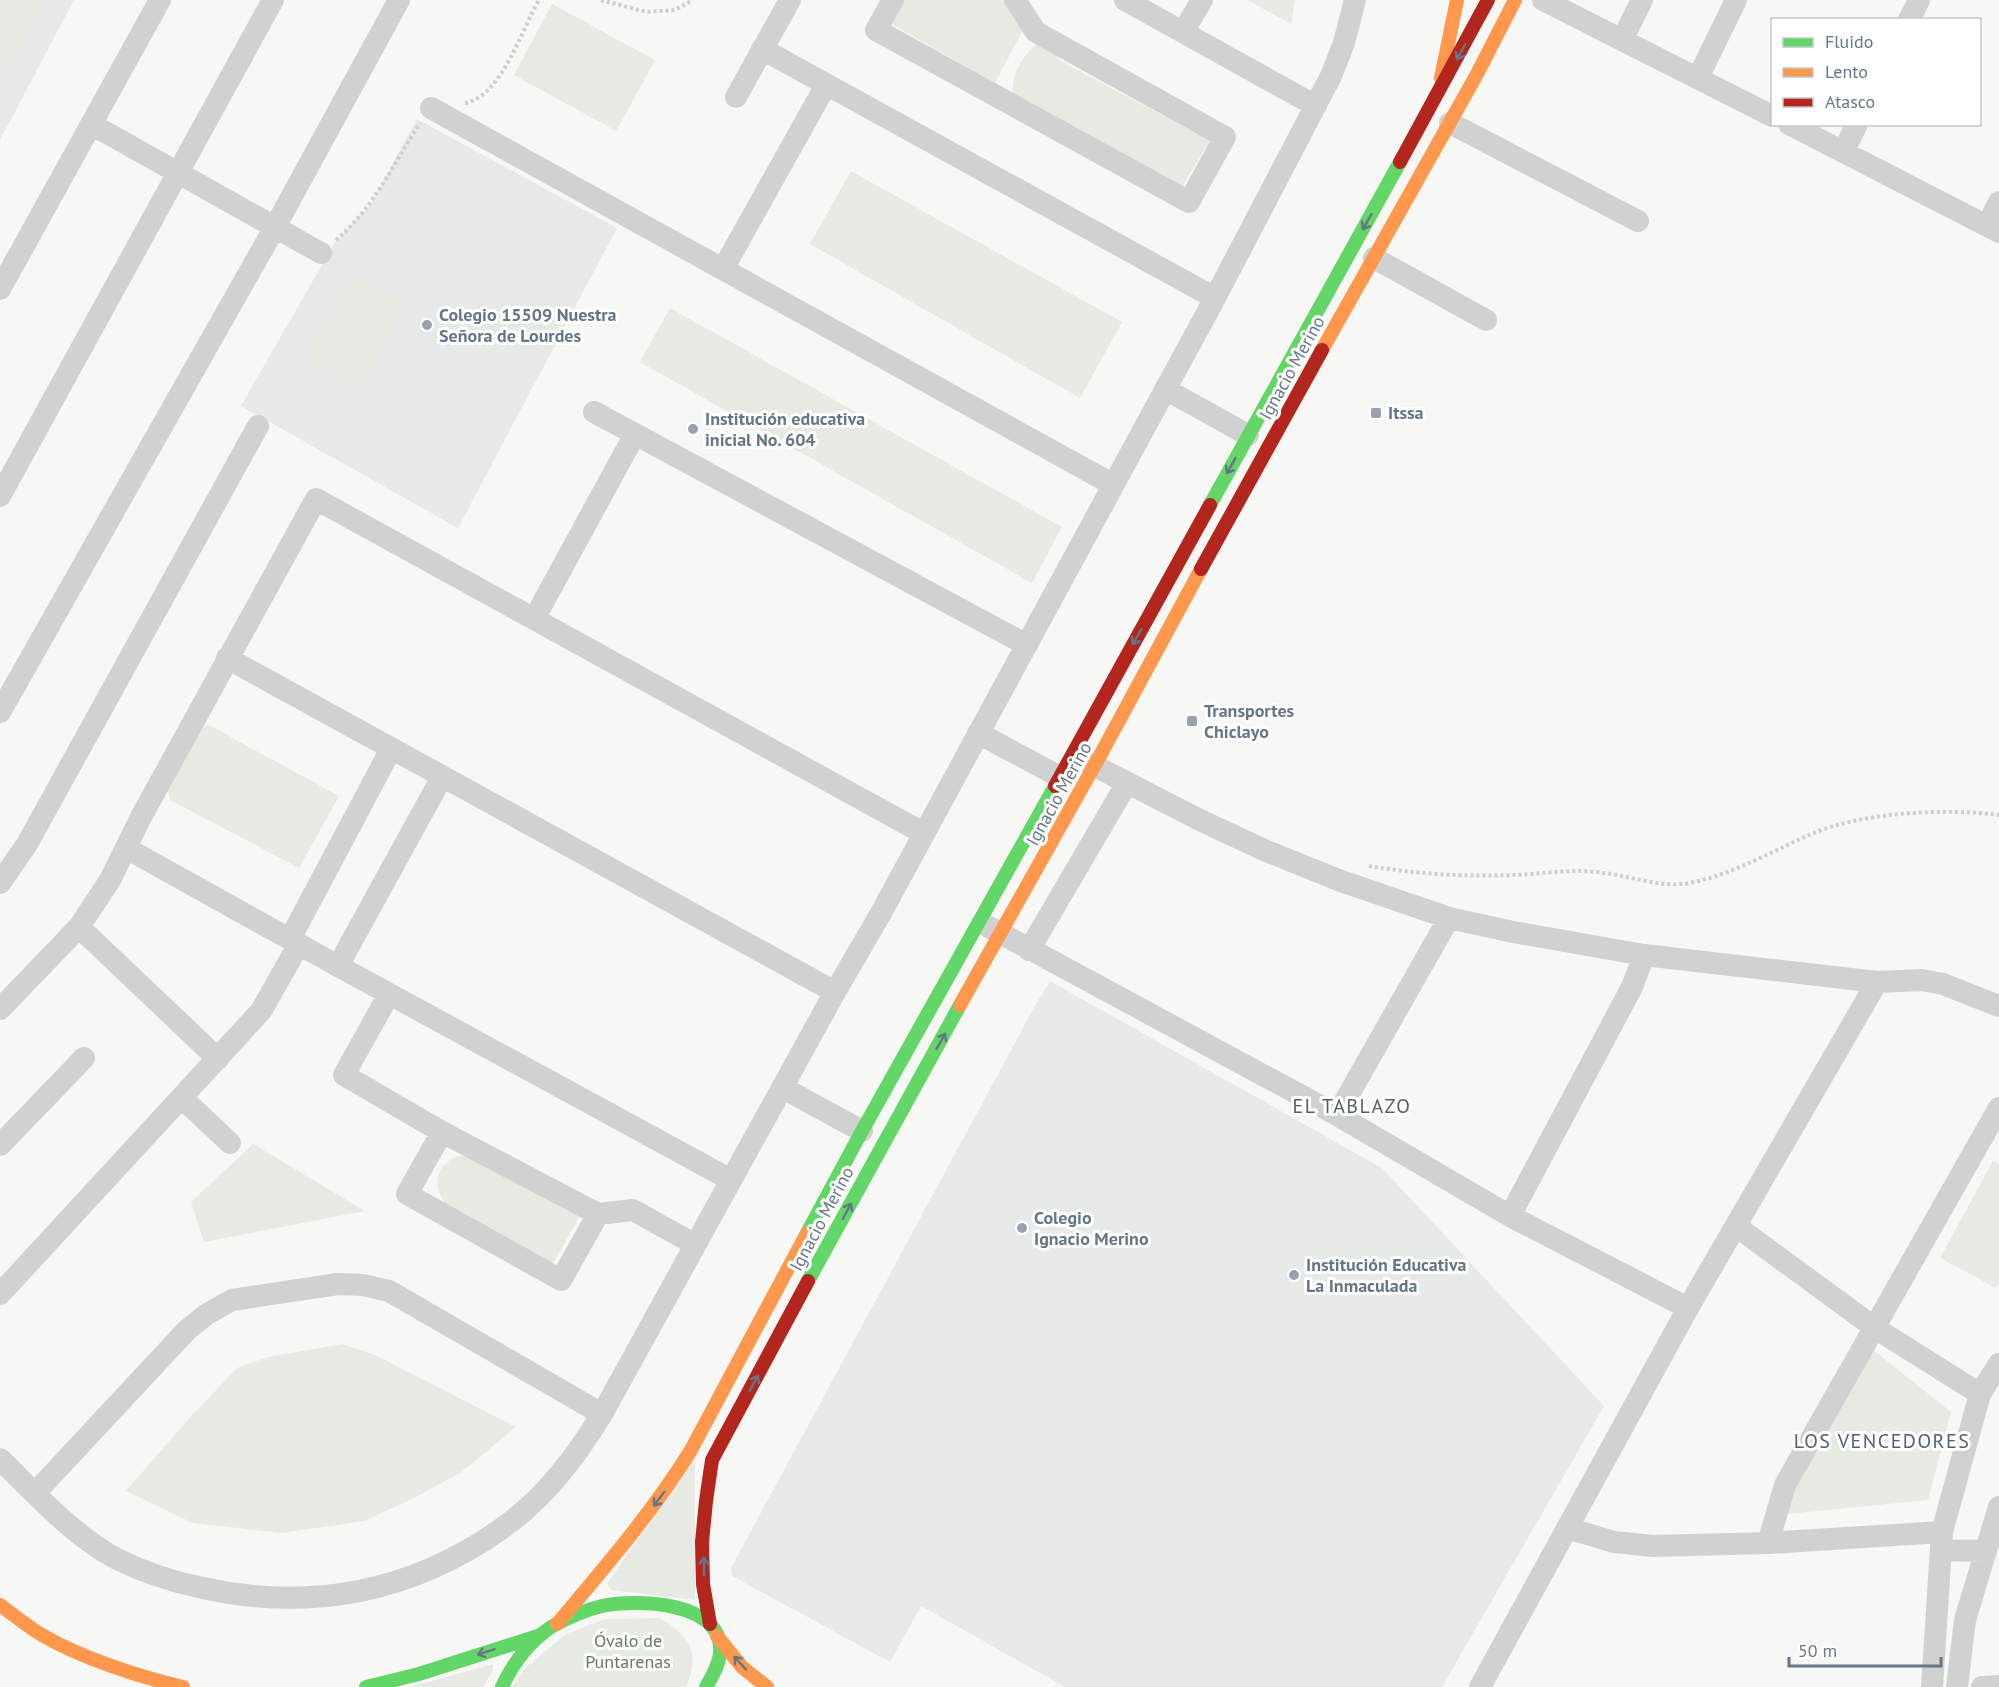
<svg xmlns="http://www.w3.org/2000/svg" width="1999" height="1687" font-family="'PT Sans',sans-serif">
  <style>
    .built { fill: #e7e8e8 }
    .green { fill: #e6eae3 }
    .lines { fill: none; stroke-linecap: round; stroke-linejoin: round }
    .path { stroke: #cccecf; stroke-width: 4; stroke-dasharray: 3 3; stroke-linecap: butt }
    .street { stroke: #d0d2d2; stroke-width: 22 }
    .fast { stroke: #63d668; stroke-width: 14 }
    .slow { stroke: #ff974d; stroke-width: 14 }
    .jam { stroke: #b3261e; stroke-width: 14 }
    .oneway { stroke: #657687 }
    .poi-dot { fill: #98a3ae; stroke: #fff; stroke-width: 2 }
    .labels { text-anchor: middle; stroke-width: 6; stroke-linejoin: round; paint-order: stroke }
    .poi-label { font-size: 18px; font-weight: bold; fill: #657687; stroke: #fff; text-anchor: start }
    .street-label { font-size: 18px; fill: #657687; stroke: #fff }
    .park-label { font-size: 18px; fill: #647960; stroke: #fff }
    .neighbourhood-label { font-size: 20px; letter-spacing: 1.5px; fill: #53606c; stroke: #fff }
  </style>
  <rect width="100%" height="100%" fill="#f7f7f5"/>
  <path class="built" d="M0,0H74L0,140Z
    M417,119L617,228L458,528L241,406L334,244L370,205Z
    M1050,981L1382,1168L1604,1406L1442,1687H1065L921,1606L890,1662L732,1576L731,1568L1036,1004Z"/>
  <path class="green" d="M0,0H44L2,77L0,76Z
    M905,0H1005L1007,9L1023,30L995,83L892,24Z
    M1247,0H1295L1291,24Z
    M552,4L655,60L616,131L514,75Z
    M1040,42L1063,62L1210,141L1182,187L1013,93C1010,76 1025,51 1040,42Z
    M851,171L1122,322L1080,398L810,244Z
    M350,274L406,304L360,389L305,360Z
    M670,308L1062,527L1032,583L640,362Z
    M209,725L339,796L299,868L170,800L167,786L199,727Z
    M253,1144L365,1211L204,1242L191,1202Z
    M459,1156H470L580,1216L552,1265L444,1202C432,1182 436,1164 459,1156Z
    M1993,1161L1999,1164V1282L1996,1288L1940,1258Z
    M342,1344L375,1355L516,1427L460,1473L412,1499L364,1521L282,1533L193,1523L126,1491L185,1423L237,1368L268,1357Z
    M1872,1349L1951,1412L1928,1500L1778,1515Z
    M695,1457V1600L612,1590L607,1584Z
    M659,1618C689,1634 701,1653 686,1687H512L525,1668L566,1634L605,1619Z
    M493,1664V1670L483,1687H410Z"/>
  <g class="lines">
    <path class="path" d="M601,0L647,12L675,10L693,0
      M465,103C502,96 521,30 539,0
      M336,240C373,209 394,163 420,123
      M1369,866C1416,874 1466,877 1514,875C1541,874 1568,869 1595,872C1628,874 1661,890 1694,882C1735,873 1773,851 1811,834C1864,812 1942,808 1999,815"/>
    <path class="street" d="M893,0L876,30L1189,202L1225,137L1036,32L1015,0
      M1125,0L1316,106
      M1543,0L1772,116
      M1909,20L1919,0
      M1183,32L1202,0
      M1622,40L1642,0
      M762,49L1215,298
      M1698,78L1736,0
      M736,97L790,0
      M431,108L1112,484
      M1450,123L1638,221
      M91,124L321,253
      M1789,124L1999,232
      M1843,152L1857,124
      M1987,226L1999,202
      M1374,258L1486,320
      M723,269L826,85
      M0,289L160,0
      M1165,389L1248,435
      M594,412L1027,645
      M0,496L273,0
      M534,619L635,434
      M227,658L835,992
      M0,712L275,227L399,0
      M978,733L1060,777
      M1083,760L1200,820L1264,850L1341,881L1449,918L1513,932L1644,955L1877,982L1922,980L1943,984L1999,1006
      M126,848L338,966L731,1180
      M0,883L27,844L258,426
      M79,927L218,1059
      M989,927L1337,1115L1510,1216L1688,1308
      M290,939L391,749
      M1029,950L1127,783
      M338,966L442,777
      M389,994L344,1075L442,1132L598,1214L633,1210L694,1244
      M0,1009L79,927L110,880L141,817L316,499L923,833
      M783,1088L862,1131
      M182,1098L230,1143
      M1337,1115L1449,918
      M442,1132L407,1194L561,1280L598,1214
      M0,1145L84,1058
      M1510,1216L1632,987L1644,955
      M1736,1226L1875,1328L1980,1394
      M0,1294L261,1011L299,944
      M0,1459C36,1494 72,1535 117,1559C145,1573 173,1582 203,1588C310,1612 412,1592 501,1529C544,1499 575,1458 602,1414L835,992L881,913L1215,298L1331,76L1344,43L1355,0
      M35,1493L187,1330L207,1314L232,1300L338,1284L363,1285L389,1291L602,1414
      M1567,1528L1614,1542L1653,1546L1768,1543L1942,1532
      M1768,1543L1785,1485L1999,1108
      M1941,1550L1986,1551
      M1480,1687L1688,1308L1877,982
      M1932,1687L1942,1532L1980,1394L1999,1364
      M1957,1687L1965,1620L1999,1507
      M1982,1687L1999,1686"/>
    <path class="fast" d="M1210,505L1400,162
      M807,1233L862,1131L1055,786
      M808,1281L960,1005
      M366,1687L419,1674L541,1635
      M502,1687C513,1663 529,1642 551,1627C567,1618 585,1610 602,1606C636,1599 725,1601 720,1653C719,1665 712,1677 706,1687"/>
    <path class="slow" d="M1441,78L1457,0
      M1322,350L1477,74L1515,0
      M960,1005L1102,752L1201,569
      M0,1605C14,1615 27,1626 42,1635C81,1658 140,1677 183,1687
      M557,1624C604,1568 652,1513 691,1450L807,1233
      M717,1636L742,1667L767,1687"/>
    <path class="jam" d="M1400,162L1488,0
      M1201,569L1322,350
      M1055,786L1210,505
      M710,1624L703,1584L702,1542L706,1501L712,1460L808,1281"/>
  </g>
  <defs><path id="oneway-shaft" d="M-6 0H5M1.5-3L5.5 0L1.5 3" fill="none" stroke-width="1.6" stroke-linecap="round" stroke-linejoin="round" transform="scale(1.5)"/></defs>
  <g class="oneway">
    <use href="#oneway-shaft" transform="translate(1461 52) rotate(118)"/>
    <use href="#oneway-shaft" transform="translate(1367 222) rotate(119)"/>
    <use href="#oneway-shaft" transform="translate(1231 466) rotate(119)"/>
    <use href="#oneway-shaft" transform="translate(1137 637) rotate(119)"/>
    <use href="#oneway-shaft" transform="translate(941 1041) rotate(-60)"/>
    <use href="#oneway-shaft" transform="translate(847 1211) rotate(-62)"/>
    <use href="#oneway-shaft" transform="translate(754 1383) rotate(-62)"/>
    <use href="#oneway-shaft" transform="translate(659 1499) rotate(127)"/>
    <use href="#oneway-shaft" transform="translate(704 1566) rotate(-91)"/>
    <use href="#oneway-shaft" transform="translate(486 1652) rotate(162)"/>
    <use href="#oneway-shaft" transform="translate(740 1663) rotate(-133)"/>
  </g>
  <g class="poi-dot">
    <circle cx="427" cy="325" r="6"/>
    <rect x="1370" y="407" width="12" height="12" rx="3"/>
    <circle cx="693" cy="429" r="6"/>
    <rect x="1186" y="715" width="12" height="12" rx="3"/>
    <circle cx="1022" cy="1228" r="6"/>
    <circle cx="1294" cy="1275" r="6"/>
  </g>
  <g class="labels">
    <g class="poi-label">
      <text x="439" y="321">Colegio 15509 Nuestra<tspan x="439" dy="21">Señora de Lourdes</tspan></text>
      <text x="1388" y="419">Itssa</text>
      <text x="705" y="425">Institución educativa<tspan x="705" dy="21">inicial No. 604</tspan></text>
      <text x="1204" y="717">Transportes<tspan x="1204" dy="21">Chiclayo</tspan></text>
      <text x="1034" y="1224">Colegio<tspan x="1034" dy="21">Ignacio Merino</tspan></text>
      <text x="1306" y="1271">Institución Educativa<tspan x="1306" dy="21">La Inmaculada</tspan></text>
    </g>
    <g class="street-label">
      <text transform="translate(1292 368) rotate(-61)" y="6">Ignacio Merino</text>
      <text transform="translate(1059 794) rotate(-61)" y="6">Ignacio Merino</text>
      <text transform="translate(822 1219) rotate(-62)" y="6">Ignacio Merino</text>
    </g>
    <g class="park-label">
      <text x="628" y="1647">Óvalo de<tspan x="628" dy="21">Puntarenas</tspan></text>
    </g>
    <g class="neighbourhood-label">
      <text x="1352" y="1113">EL TABLAZO</text>
      <text x="1882" y="1448">LOS VENCEDORES</text>
    </g>
  </g>
  <rect x="1771" y="18" width="210" height="108" fill="#ffffff" stroke="#c1c8cf" stroke-width="1.5"/>
  <rect x="1783" y="38" width="30" height="9" fill="#63d668" stroke="#c1c8cf" stroke-width="1.5"/>
  <text x="1825" y="48" font-size="18" fill="#657687">Fluido</text>
  <rect x="1783" y="68" width="30" height="9" fill="#ff974d" stroke="#c1c8cf" stroke-width="1.5"/>
  <text x="1825" y="78" font-size="18" fill="#657687">Lento</text>
  <rect x="1783" y="98" width="30" height="9" fill="#b3261e" stroke="#c1c8cf" stroke-width="1.5"/>
  <text x="1825" y="108" font-size="18" fill="#657687">Atasco</text>
  <path d="M1789 1657v9h152v-9" fill="none" stroke="#657687" stroke-width="3"/>
  <text x="1798" y="1657" font-size="18" fill="#657687" stroke="#ffffff" stroke-width="4.5" paint-order="stroke">50 m</text>
</svg>
